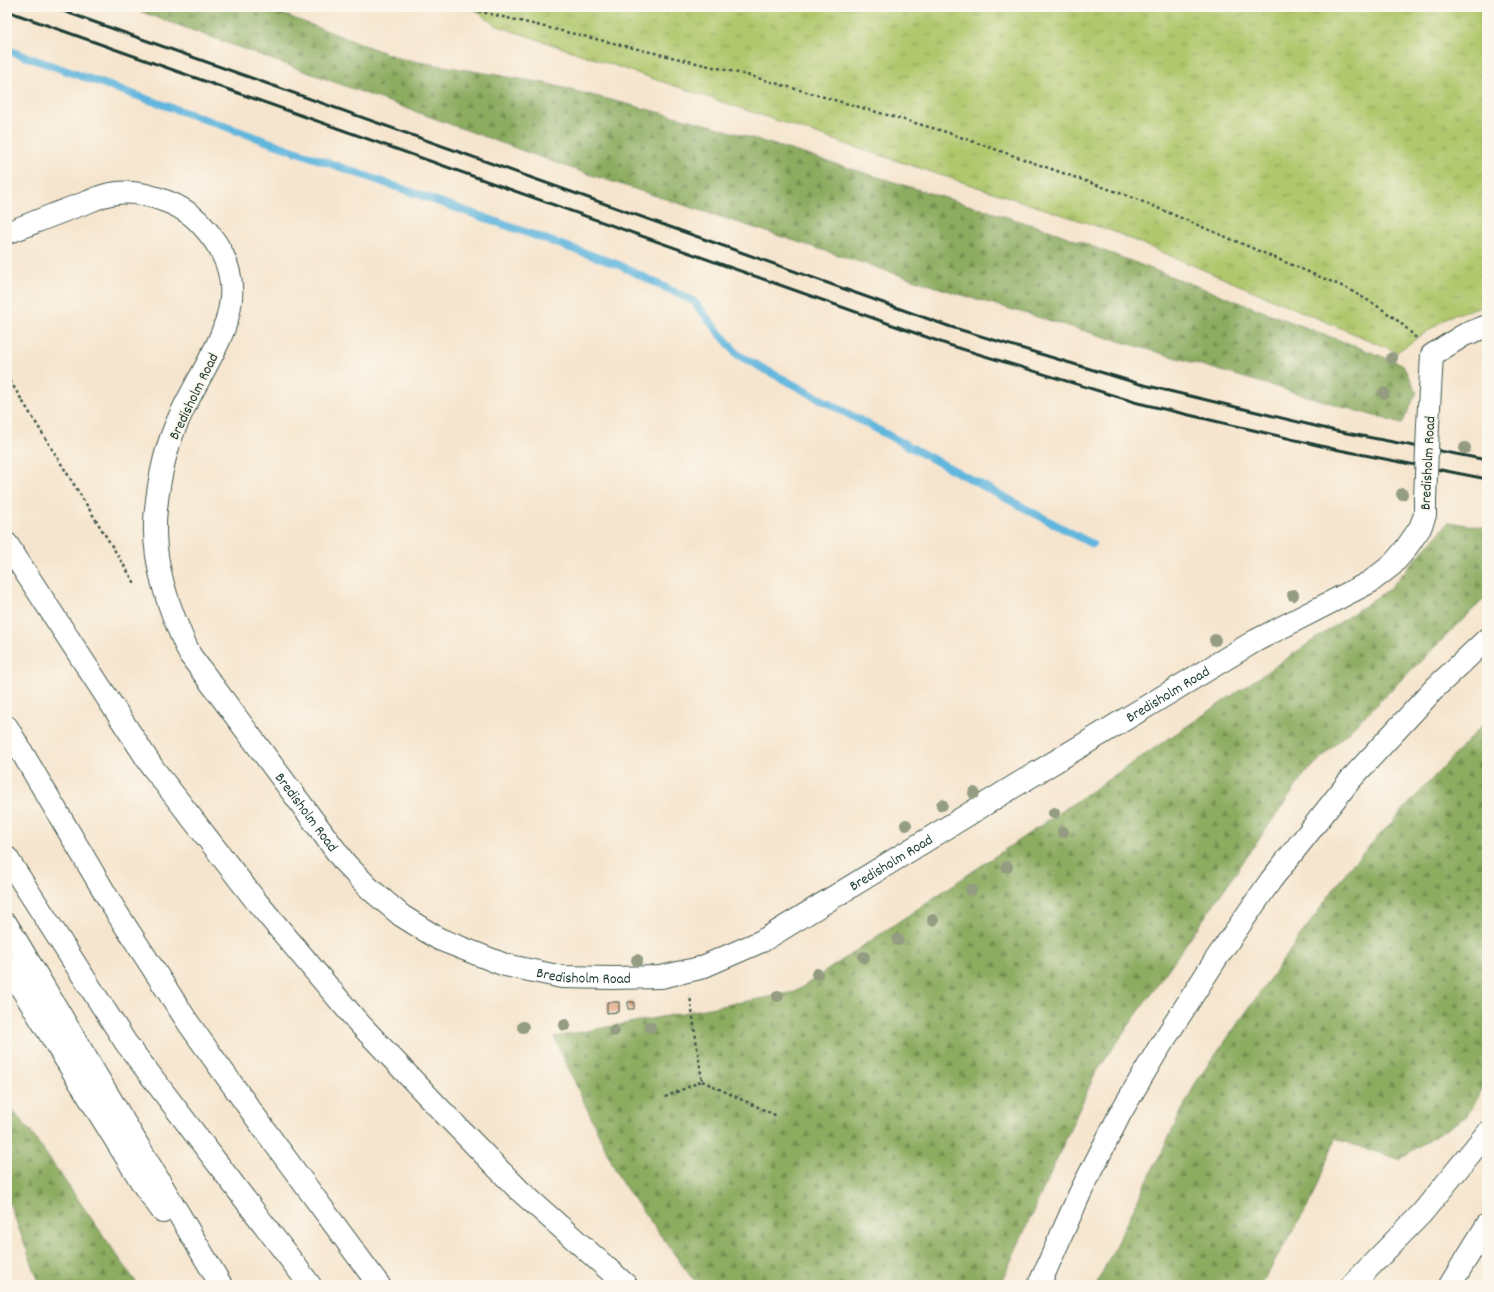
<svg xmlns="http://www.w3.org/2000/svg" width="1494" height="1292" font-family="Dekko,sans-serif">
  <style>
    .grass { fill: url(#grass-tufts); stroke: #688250 }
    .forest { fill: url(#forest-firs); stroke: #56744a }
    .lines { fill: none; stroke-linecap: round; stroke-linejoin: round }
    .stream { stroke: #61b6dd; stroke-width: 8 }
    .building { fill: #dc9066 }
    .minor-casing { stroke: #3f564b; stroke-width: 24 }
    .highway-casing { stroke: #3f564b; stroke-width: 24 }
    .path { stroke: #3f564b; stroke-width: 2.5; stroke-dasharray: 3 3; stroke-linecap: butt }
    .minor { stroke: #fff; stroke-width: 22 }
    .highway { stroke: #fff; stroke-width: 22 }
    .rail { stroke: #1f3d34; stroke-width: 3 }
    .minor-bridge-casing { stroke: #3f564b; stroke-width: 24; stroke-linecap: butt }
    .minor-bridge { stroke: #fff; stroke-width: 22 }
    .tree { fill: #949c81 }
    .labels { text-anchor: middle; stroke-width: 3.5; stroke-linejoin: round; paint-order: stroke }
    .street-label { font-size: 15px; fill: #1f3d34; stroke: #fbf7ec }
  </style>
  <defs>
    <pattern id="grass-tufts" width="24" height="20" patternUnits="userSpaceOnUse"><rect width="24" height="20" fill="#b0c76c"/><path d="M3 7l-1-3M5 7V3M7 7l1-3M15 17l-1-3M17 17v-4M19 17l1-3" fill="none" stroke="#8fa35a"/></pattern>
    <pattern id="forest-firs" width="22" height="20" patternUnits="userSpaceOnUse"><rect width="22" height="20" fill="#8cac60"/><path d="M5 1l3.5 6h-7zM16 11l3.5 6h-7z" fill="#728d50"/></pattern>
  </defs>
  <rect width="100%" height="100%" fill="#fbf7ec"/>
  <filter id="ink" filterUnits="userSpaceOnUse"><feTurbulence type="fractalNoise" baseFrequency=".025" numOctaves="2"/><feDisplacementMap in="SourceGraphic" scale="8" xChannelSelector="R" yChannelSelector="G"/><feConvolveMatrix kernelMatrix="1 2 1 2 8 2 1 2 1" color-interpolation-filters="sRGB"/></filter>
  <filter id="wash" filterUnits="userSpaceOnUse"><feTurbulence type="fractalNoise" baseFrequency=".012" numOctaves="4" result="noise"/><feDisplacementMap in="SourceGraphic" scale="16" xChannelSelector="R" yChannelSelector="G"/><feGaussianBlur stdDeviation="0.9" result="paint"/><feColorMatrix in="noise" values="0 0 0 0 0 0 0 0 0 0 0 0 0 0 0 0 0 1.4 0 .05"/><feComposite in="paint" operator="in"/></filter>
  <g filter="url(#wash)">
    <rect width="100%" height="100%" fill="#f6e5ce"/>
    <path class="grass" d="M471,7H1487V304L1448,317L1397,352L1112,231L849,145L495,25Z"/>
    <path class="forest" d="M128,7H264L401,59L544,83L713,126L1049,230L1402,364L1417,392L1402,424L949,291L576,170Z
      M1449,522L1487,528V596L1304,775L1095,1074L1000,1285H702L691,1277L620,1180L554,1037L795,992L1389,589Z
      M1487,720V1080L1467,1116L1399,1159L1335,1139L1313,1197L1261,1285H1096L1196,1082L1349,868Z
      M7,1104L30,1131L138,1285H40L7,1197Z"/>
    <g class="lines">
      <path class="stream" d="M7,50L619,265L693,301L738,355L1092,544"/>
    </g>
    <g id="blocks">
      <path class="building" d="M607,1002H619V1012L607,1013Z
        M628,1002H634V1009H628Z"/>
    </g>
  </g>
  <g filter="url(#ink)">
    <use href="#blocks" fill-opacity="0" stroke="#3f564b" stroke-width="1"/>
    <g class="lines">
      <g class="minor-casing">
        <g id="minor">
          <path id="s1" d="M7,233C33,223 59,212 85,203C94,200 102,195 111,194C137,188 179,202 198,221C268,292 211,348 179,418C166,446 159,479 156,509C150,559 169,610 190,655L345,863L370,889L402,916L439,939L505,965L562,977L612,978L661,977L700,968L762,941L1013,787L1255,641L1370,582L1392,565L1404,551L1420,528L1425,515V499"/>
          <path d="M1428,425L1432,355L1464,335L1487,326"/>
        </g>
      </g>
      <g class="highway-casing">
        <path id="highway" d="M7,544L153,768L256,901L357,1021L439,1108L519,1190L626,1285
          M7,727L115,910L189,1024L272,1140L379,1285
          M7,858L126,1043L310,1285
          M7,925L221,1285
          M7,965L144,1186L163,1212
          M1039,1285L1081,1191L1121,1112L1157,1051L1216,959L1271,880L1351,779L1436,687L1487,639
          M1352,1285L1422,1213L1487,1133
          M1450,1285L1487,1225"/>
      </g>
      <path class="path" d="M461,7L747,75L943,131L1134,198L1344,287C1370,301 1395,315 1416,338
        M7,376L136,585
        M702,1081L777,1116
        M665,1097L702,1081L690,996"/>
      <use href="#minor" class="minor"/>
      <use href="#highway" class="highway"/>
      <path class="rail" d="M52,7L951,327L1140,384L1336,431L1487,460
        M7,11L949,345L1138,403L1334,449L1487,479"/>
      <g class="minor-bridge-casing">
        <path id="minor-bridge" d="M1425,499L1428,425"/>
      </g>
      <use href="#minor-bridge" class="minor-bridge"/>
    </g>
    <g class="tree">
      <circle cx="1392" cy="358" r="6"/>
      <circle cx="1384" cy="393" r="6"/>
      <circle cx="1465" cy="448" r="6"/>
      <circle cx="1402" cy="494" r="6"/>
      <circle cx="1293" cy="595" r="6"/>
      <circle cx="1215" cy="640" r="6"/>
      <circle cx="974" cy="793" r="6"/>
      <circle cx="942" cy="805" r="6"/>
      <circle cx="1054" cy="813" r="6"/>
      <circle cx="906" cy="825" r="6"/>
      <circle cx="1063" cy="832" r="6"/>
      <circle cx="1007" cy="867" r="6"/>
      <circle cx="971" cy="890" r="6"/>
      <circle cx="933" cy="920" r="6"/>
      <circle cx="898" cy="940" r="6"/>
      <circle cx="864" cy="957" r="6"/>
      <circle cx="637" cy="960" r="6"/>
      <circle cx="817" cy="974" r="6"/>
      <circle cx="778" cy="996" r="6"/>
      <circle cx="565" cy="1025" r="6"/>
      <circle cx="523" cy="1027" r="6"/>
      <circle cx="650" cy="1027" r="6"/>
      <circle cx="614" cy="1031" r="6"/>
    </g>
  </g>
  <g class="labels">
    <g class="street-label">
      <text transform="translate(193 396) rotate(-64)" y="5">Bredisholm Road</text>
      <text transform="translate(1427 463) rotate(-87)" y="5">Bredisholm Road</text>
      <text dy="5" stroke="none"><textPath href="#s1" startOffset="1861">Bredisholm Road</textPath></text>
      <text dy="5" stroke="none"><textPath href="#s1" startOffset="865">Bredisholm Road</textPath></text>
      <text dy="5" stroke="none"><textPath href="#s1" startOffset="1537">Bredisholm Road</textPath></text>
      <text dy="5" stroke="none"><textPath href="#s1" startOffset="1201">Bredisholm Road</textPath></text>
    </g>
  </g>
  <rect width="1494" height="1292" fill="none" stroke="#fbf7ec" stroke-width="24"/>
</svg>
